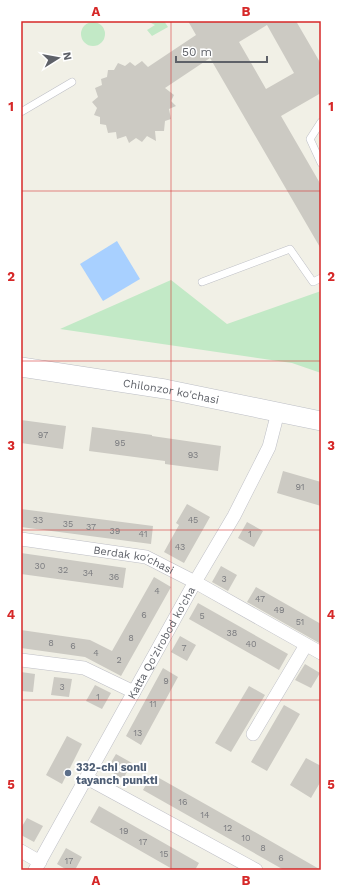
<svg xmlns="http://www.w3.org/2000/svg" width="342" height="891" font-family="'Work Sans',sans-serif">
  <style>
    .green { fill: #c2e9c6 }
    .water { fill: #a8d0ff }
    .building { fill: #cccac3; fill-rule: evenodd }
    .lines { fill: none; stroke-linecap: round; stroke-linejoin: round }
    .lane-casing { stroke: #bebfc6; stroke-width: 8 }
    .street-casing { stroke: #bebfc6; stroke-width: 14 }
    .secondary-casing { stroke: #bcbec5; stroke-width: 20 }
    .lane { stroke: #fff; stroke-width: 7 }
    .street { stroke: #fff; stroke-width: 13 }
    .secondary { stroke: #fff; stroke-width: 19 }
    .grid { fill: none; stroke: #d62828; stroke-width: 1; stroke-opacity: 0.55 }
    .service-dot { fill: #5c6f8a; stroke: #fff; stroke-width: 1.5 }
    .labels { text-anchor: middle; stroke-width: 4; stroke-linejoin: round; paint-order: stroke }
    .number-label { font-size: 9px; fill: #7a7b7f }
    .street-label { font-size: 11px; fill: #5e6168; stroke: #fff }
    .service-label { font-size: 11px; font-weight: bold; fill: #4e5e75; stroke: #fff; text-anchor: start }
    .neatline { fill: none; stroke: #d62828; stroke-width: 1.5 }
    .grid-label { font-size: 13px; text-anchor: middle; font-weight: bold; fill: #d62828 }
  </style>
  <rect width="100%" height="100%" fill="#f1f0e6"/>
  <path class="green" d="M147,21H164L168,27L152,36L147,30L155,25Z
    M81 34a12 12 0 1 1 24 0a12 12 0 1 1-24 0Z
    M171,280L227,324L321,291V373L292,363L60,329Z"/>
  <path class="water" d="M117,241L140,279L103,301L80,264Z"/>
  <path class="building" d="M188,21H296L321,64V93L281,116L321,185V249L210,58L165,88L174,95L171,101L176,106L169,109L171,119L165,121L164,131H155L156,141L147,136L142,142L136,138L129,143L126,136L117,139L116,132L108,133L106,125L100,124V117L94,115L97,108L92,102L98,97L95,88L102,85L101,79L107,77L108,70H114L118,63L125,66L130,62L135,66L142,61L148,67L196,35ZM267,25L294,73L266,89L239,42Z
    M21,420L66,426L63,449L21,443Z
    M92,427L152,435V436L221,446L218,471L165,464V461L89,451Z
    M283,471L321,482V506L277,493Z
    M187,504L210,517L184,563L164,552L179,525L176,523Z
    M21,509L153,526L151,544L21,527Z
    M247,522L263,531L254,547L238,538Z
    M21,553L126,568L123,588L21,574Z
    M221,566L237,575L228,591L212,582Z
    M154,577L171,587L121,676L85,657L21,648V630L90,640L112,651Z
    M256,587L321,624V644L247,602Z
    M198,603L288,654L279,670L189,619Z
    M180,636L196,645L187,661L171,652Z
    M305,664L320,673L311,688L295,680Z
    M163,668L178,677L141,745L126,736Z
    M21,672L35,674L33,692L21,691Z
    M54,677L72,679L69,697L51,695Z
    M95,685L111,693L102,709L86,701Z
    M249,686L265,695L231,752L215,743Z
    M284,705L300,714L267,771L251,762Z
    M67,736L82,744L62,784L46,775Z
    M116,754L132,763L123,779L107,769Z
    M306,758L321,766V781L311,798L290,785Z
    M152,774L260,835L321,870H284L143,790Z
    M99,806L199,863L195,870H174L90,822Z
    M27,818L43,826L34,842L21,835V828Z
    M66,848L82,857L75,870H67L57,864Z"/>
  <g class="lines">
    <g class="lane-casing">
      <path id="lane" d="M21,112L72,82
        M321,122L310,139L321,163
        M202,282L290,249L313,282L321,278"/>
    </g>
    <g class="street-casing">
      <g id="street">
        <path id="s1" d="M21,539L146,557L195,582L321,653"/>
        <path d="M21,660L84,668L134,692"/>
        <path d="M253,734L306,645"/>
        <path d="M87,778L256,870"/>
        <path d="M21,851L40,862"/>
        <path id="s2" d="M35,870L195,582L234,516L269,447L278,412"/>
      </g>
    </g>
    <g class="secondary-casing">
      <g id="secondary">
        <path id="s3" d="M21,367L165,389L321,421"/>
      </g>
    </g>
    <use href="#lane" class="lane"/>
    <use href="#street" class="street"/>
    <use href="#secondary" class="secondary"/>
  </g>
  <path class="grid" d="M171,21V870M21,191H321M21,361H321M21,530H321M21,700H321"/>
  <circle class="service-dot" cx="68" cy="773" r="4"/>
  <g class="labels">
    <g class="number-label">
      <text x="43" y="438">97</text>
      <text x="120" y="446">95</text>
      <text x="193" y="458">93</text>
      <text x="300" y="490">91</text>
      <text x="38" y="523">33</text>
      <text x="193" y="523">45</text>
      <text x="68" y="527">35</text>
      <text x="91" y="530">37</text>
      <text x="115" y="534">39</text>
      <text x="143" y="537">41</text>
      <text x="250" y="537">1</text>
      <text x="180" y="550">43</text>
      <text x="40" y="569">30</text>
      <text x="63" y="573">32</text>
      <text x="88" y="576">34</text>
      <text x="114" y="580">36</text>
      <text x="224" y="582">3</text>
      <text x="157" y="594">4</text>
      <text x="260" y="602">47</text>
      <text x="279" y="613">49</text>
      <text x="144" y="618">6</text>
      <text x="202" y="619">5</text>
      <text x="300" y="625">51</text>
      <text x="232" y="636">38</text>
      <text x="131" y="641">8</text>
      <text x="51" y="646">8</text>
      <text x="251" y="647">40</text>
      <text x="73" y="649">6</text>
      <text x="184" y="651">7</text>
      <text x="96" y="656">4</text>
      <text x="119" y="663">2</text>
      <text x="166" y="684">9</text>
      <text x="62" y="690">3</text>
      <text x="98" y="700">1</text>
      <text x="153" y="707">11</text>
      <text x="138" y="736">13</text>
      <text x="183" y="805">16</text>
      <text x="205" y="818">14</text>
      <text x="228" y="831">12</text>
      <text x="124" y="834">19</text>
      <text x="246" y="841">10</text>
      <text x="143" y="845">17</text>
      <text x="263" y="851">8</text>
      <text x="164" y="857">15</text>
      <text x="281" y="861">6</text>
      <text x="69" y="864">17</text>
    </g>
    <g class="street-label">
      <text dy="4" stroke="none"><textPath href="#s3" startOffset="152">Chilonzor ko'chasi</textPath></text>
      <text dy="4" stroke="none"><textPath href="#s1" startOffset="115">Berdak ko'chasi</textPath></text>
      <text dy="4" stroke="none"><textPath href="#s2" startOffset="260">Katta Qo'zirobod ko'cha</textPath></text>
    </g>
    <g class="service-label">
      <text x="76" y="771">332-chi sonli<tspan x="76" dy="13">tayanch punkti</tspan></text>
    </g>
  </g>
  <rect width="342" height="891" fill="none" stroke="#ffffff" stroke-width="44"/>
  <g transform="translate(58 58) rotate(79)" stroke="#ffffff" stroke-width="3" paint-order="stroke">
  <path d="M0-3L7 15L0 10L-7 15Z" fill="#5e6168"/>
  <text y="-6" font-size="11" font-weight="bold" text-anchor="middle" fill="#5e6168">N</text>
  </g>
  <path d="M176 56v6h91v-6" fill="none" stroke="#5e6168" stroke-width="2"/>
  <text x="182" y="56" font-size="12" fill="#5e6168" stroke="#ffffff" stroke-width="3" paint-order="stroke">50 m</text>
  <rect x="22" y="22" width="298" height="847" class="neatline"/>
  <g class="grid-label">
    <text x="96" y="16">A</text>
    <text x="246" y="16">B</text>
    <text x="11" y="111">1</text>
    <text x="331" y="111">1</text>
    <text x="11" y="281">2</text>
    <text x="331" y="281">2</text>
    <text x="11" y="450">3</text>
    <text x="331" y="450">3</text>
    <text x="11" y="619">4</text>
    <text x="331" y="619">4</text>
    <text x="11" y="789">5</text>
    <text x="331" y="789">5</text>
    <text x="96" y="885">A</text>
    <text x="246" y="885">B</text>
  </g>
</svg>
